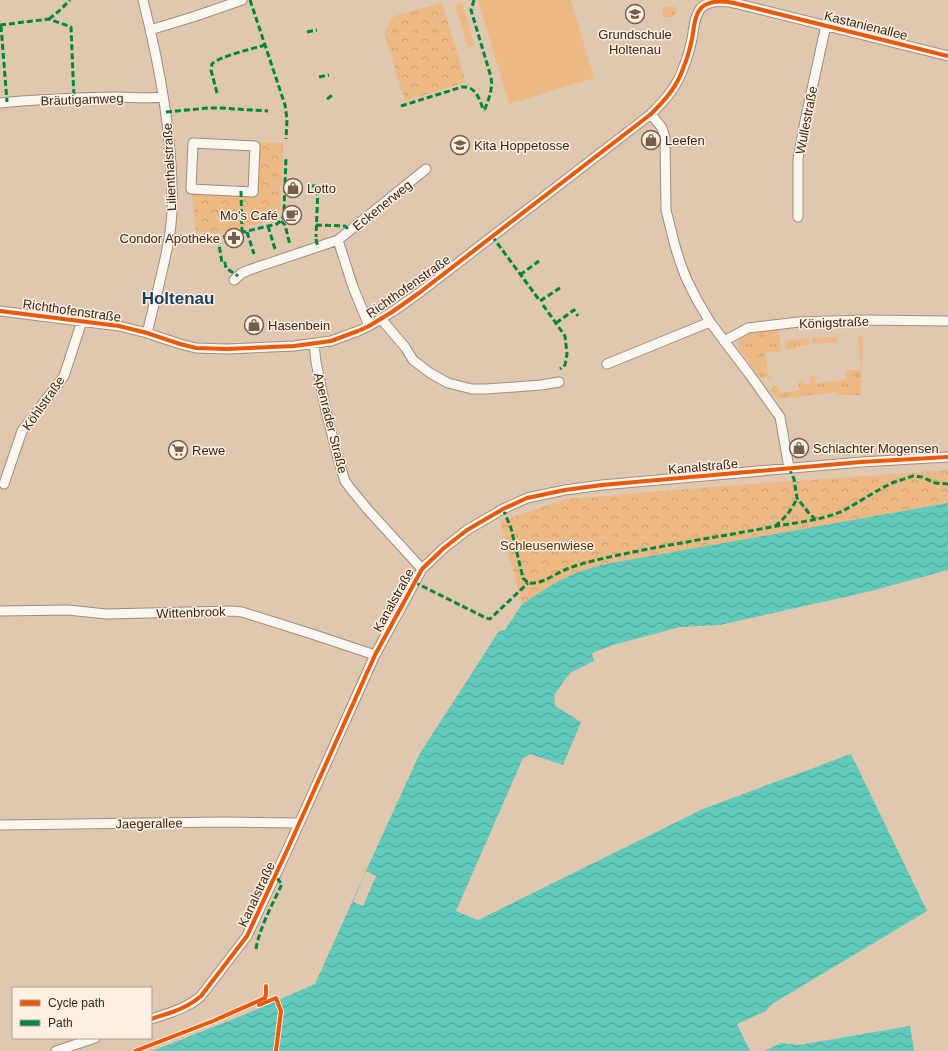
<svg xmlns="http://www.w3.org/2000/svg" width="948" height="1051" font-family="Helvetica,sans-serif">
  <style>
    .grass { fill: url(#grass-tufts) }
    .park { fill: url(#park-crowns) }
    .pitch { fill: #ecb985 }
    .water { fill: url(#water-waves) }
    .pier { fill: #e0c7af }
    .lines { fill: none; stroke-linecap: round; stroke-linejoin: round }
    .ferry { stroke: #263e3b; stroke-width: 1; stroke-dasharray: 5 4; stroke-linecap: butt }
    .street-casing { stroke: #a08d7a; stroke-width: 11 }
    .street { stroke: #faf7f3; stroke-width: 9 }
    .quiet { stroke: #00873e; stroke-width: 3; stroke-dasharray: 6 3; stroke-linecap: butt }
    .cycleway-casing { stroke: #fdefe2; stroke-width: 6 }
    .cycleway { stroke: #e8590c; stroke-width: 4 }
    .labels { text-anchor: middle; stroke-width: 3; stroke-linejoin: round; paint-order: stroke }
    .street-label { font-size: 13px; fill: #382715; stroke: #fdefe2 }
    .poi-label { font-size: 13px; fill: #382715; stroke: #fdefe2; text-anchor: start }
    .park-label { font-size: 13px; fill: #4a2d0c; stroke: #fdefe2 }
    .district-label { font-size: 17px; font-weight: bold; fill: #134266; stroke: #fdefe2 }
  </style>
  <defs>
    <pattern id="grass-tufts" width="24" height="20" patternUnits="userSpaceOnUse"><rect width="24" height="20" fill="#ecb985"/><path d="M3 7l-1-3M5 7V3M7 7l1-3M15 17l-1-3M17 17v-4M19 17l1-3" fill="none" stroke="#cb9f72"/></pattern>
    <pattern id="park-crowns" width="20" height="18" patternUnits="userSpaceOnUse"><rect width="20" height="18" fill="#ecb985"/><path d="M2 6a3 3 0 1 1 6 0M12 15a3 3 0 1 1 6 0" fill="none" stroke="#cb9f72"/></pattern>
    <pattern id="water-waves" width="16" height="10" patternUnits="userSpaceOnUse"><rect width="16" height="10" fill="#62caba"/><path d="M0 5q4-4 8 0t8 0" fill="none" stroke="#52a496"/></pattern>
  </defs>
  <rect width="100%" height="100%" fill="#e0c7af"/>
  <path class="grass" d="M778,327L781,351L766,353L768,375H770L771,379L760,377L739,349C736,329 764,330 778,327Z
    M837,337V342L813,344L812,338Z
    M858,337H863L861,395H837V392L777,399L770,390L773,386H778L780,393L800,390L798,382L803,380L805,385L811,383L809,377L815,375L816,384L846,379L845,371L861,369Z
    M808,338L809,345L796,346V349L786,350L785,341Z"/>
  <path class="park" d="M442,3L466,82L405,101L384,33L394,16Z
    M663,6L676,7L675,17H662Z
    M255,142L283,143L282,186H280C280,202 284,216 266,222L216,233H196L191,189L253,192Z
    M948,470V503L600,565L553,584L522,604L500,522L524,513L567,499L699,488Z"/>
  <path class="pitch" d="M478,0H571L594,78L509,104Z
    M462,3L475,46L468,47L455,5Z"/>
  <path class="water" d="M948,503V570L867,592L720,625L680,627L613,645L592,653L594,661L570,673L554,695L555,706L581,722L563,765L530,754L523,758L456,911L478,920L703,809L851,754L927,911L772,1004L766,1011L737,1024L750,1051H152L241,1016L315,984L366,871L419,755L499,631L505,630L522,604L553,584L575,573L600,565Z
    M910,1026L914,1051H764L781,1043L799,1045Z"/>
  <path class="pier" d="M366,871L376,876L363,906L353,902Z"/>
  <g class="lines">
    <path class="ferry" d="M276,1051L281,1011"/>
    <g class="street-casing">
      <path id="street" d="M143,0C160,67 174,141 172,211C171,237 164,263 158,289C154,303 151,318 147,333
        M150,30L196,16L242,0
        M0,103C38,99 76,98 114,97C130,97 147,99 163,97
        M651,114L662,128L665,138L666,210L675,246L680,262L686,278L697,300L710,322L750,375L780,417L789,468
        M193,143L255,146L253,192L191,189Z
        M798,217V159L805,121L826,25
        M338,240L353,287L369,326
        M234,280L242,273L249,270L338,240L426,169
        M0,311L119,326L147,333L180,344L196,348L227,349L294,346L331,341L358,331L369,326L392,312L419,293L651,114C666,99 677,87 684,66C688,57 690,48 692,39C694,29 694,15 702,7C711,0 724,1 734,3L948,56
        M381,319L405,347L413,360L430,373L448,383L472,389H486L541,385L559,382
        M724,341L748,328L799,322L865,320L948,321
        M314,344L316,362L326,411L339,462L345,481L350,488L369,511L422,569
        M607,364L710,322
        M4,484L22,431L64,376L82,321
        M0,611L68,610L106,614L232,611L242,612L312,634L375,655
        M0,825L225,822L299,823
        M151,1019C169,1013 186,1009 201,996L247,936L289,846L375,655L422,569L444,548L467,530L503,509L527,498L565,490L602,485L861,462L948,457
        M56,1051L95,1038"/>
    </g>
    <use href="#street" class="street"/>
    <path class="quiet" d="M250,0L285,105L287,119L286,139
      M474,0L471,10L491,77C493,89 489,99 484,111
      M49,19L59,11L70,0
      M0,25L49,19L71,27L74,99
      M1,26L7,102
      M307,32L317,30
      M319,77L329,75
      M217,93L211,70L212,64C220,56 252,49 265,45
      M327,99L334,94
      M401,106L462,87C477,86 479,100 484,111
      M166,112L208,108H221L268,111
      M312,186H318L316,237
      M241,191L242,233
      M281,221L285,225L290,245
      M316,225L345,226L350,231
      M268,226L275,249
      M247,232L254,254
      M169,236L218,238L277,224C282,220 284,218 284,211L286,157
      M492,236L540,301L560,288
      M218,238L222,263H225L226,268L238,276
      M316,239L318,248
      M520,275L539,261
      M543,305L565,336L567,354L565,365L560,369
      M556,323L574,310L578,316
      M789,468L794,479L797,498L808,512L816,520
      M503,509L511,528L523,578L528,583C542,585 554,574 567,569C579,564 592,561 605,558C658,546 712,538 766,528C792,523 819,521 843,511L882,488L892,483L913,476L922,477L935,483L948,484
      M775,526C785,518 792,510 797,498
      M414,582L486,618L490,619L528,583
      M256,949C259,929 273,903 282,884L275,876"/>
    <g class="cycleway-casing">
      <path id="cycleway" d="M0,311L119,326L147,333L180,344L196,348L227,349L294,346L331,341L358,331L369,326L392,312L419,293L651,114C666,99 677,87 684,66C688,57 690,48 692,39C694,29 694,15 702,7C711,0 724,1 734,3L948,56
        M259,1005L276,998L281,1011L276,1051
        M151,1019C169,1013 186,1009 201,996L247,936L289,846L375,655L422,569L444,548L467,530L503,509L527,498L565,490L602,485L861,462L948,457
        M135,1051L213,1021L265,998L266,994V986"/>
    </g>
    <use href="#cycleway" class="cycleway"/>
  </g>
  <defs>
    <g id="school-ring" transform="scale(1)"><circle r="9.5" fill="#fdefe2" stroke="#735f4b" stroke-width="1.5"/><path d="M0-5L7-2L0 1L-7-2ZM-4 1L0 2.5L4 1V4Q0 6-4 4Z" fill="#735f4b"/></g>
    <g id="shop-ring" transform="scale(1)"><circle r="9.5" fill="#fdefe2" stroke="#735f4b" stroke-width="1.5"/><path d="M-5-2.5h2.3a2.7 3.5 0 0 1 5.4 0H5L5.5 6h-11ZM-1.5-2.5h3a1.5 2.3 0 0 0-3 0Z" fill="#735f4b"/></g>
    <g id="cafe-ring" transform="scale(1)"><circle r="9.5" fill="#fdefe2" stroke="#735f4b" stroke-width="1.5"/><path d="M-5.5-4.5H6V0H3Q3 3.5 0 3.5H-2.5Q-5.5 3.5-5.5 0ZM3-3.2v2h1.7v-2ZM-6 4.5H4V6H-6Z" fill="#735f4b"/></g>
    <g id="pharmacy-ring" transform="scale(1)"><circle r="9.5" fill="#fdefe2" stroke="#735f4b" stroke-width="1.5"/><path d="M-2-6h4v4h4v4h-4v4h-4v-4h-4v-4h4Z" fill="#735f4b"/></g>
    <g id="supermarket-ring" transform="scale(1)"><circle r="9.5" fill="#fdefe2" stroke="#735f4b" stroke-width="1.5"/><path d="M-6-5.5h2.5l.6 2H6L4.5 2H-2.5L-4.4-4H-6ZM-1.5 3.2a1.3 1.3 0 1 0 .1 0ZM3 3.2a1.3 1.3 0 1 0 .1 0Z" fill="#735f4b"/></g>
  </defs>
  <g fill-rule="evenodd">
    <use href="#school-ring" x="635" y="14"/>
    <use href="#shop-ring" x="651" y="140"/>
    <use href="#school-ring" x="460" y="145"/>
    <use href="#shop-ring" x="293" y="188"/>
    <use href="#cafe-ring" x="292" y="215"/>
    <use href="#pharmacy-ring" x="234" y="238"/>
    <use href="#shop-ring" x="254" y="325"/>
    <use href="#shop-ring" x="799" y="448"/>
    <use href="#supermarket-ring" x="178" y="450"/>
  </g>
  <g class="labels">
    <g class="street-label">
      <text transform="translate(866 25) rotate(14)" y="5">Kastanienallee</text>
      <text transform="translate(82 99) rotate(-2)" y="5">Bräutigamweg</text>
      <text transform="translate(806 120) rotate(-79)" y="5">Wullestraße</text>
      <text transform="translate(169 167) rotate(-93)" y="5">Lilienthalstraße</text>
      <text transform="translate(382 205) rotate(-39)" y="5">Eckenerweg</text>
      <text transform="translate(408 286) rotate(-35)" y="5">Richthofenstraße</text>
      <text transform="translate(72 310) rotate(8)" y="5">Richthofenstraße</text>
      <text transform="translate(834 322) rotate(-2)" y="5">Königstraße</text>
      <text transform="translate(43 403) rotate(-55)" y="5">Köhlstraße</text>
      <text transform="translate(331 423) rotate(76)" y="5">Apenrader Straße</text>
      <text transform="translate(703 466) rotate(-5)" y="5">Kanalstraße</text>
      <text transform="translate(393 600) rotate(-61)" y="5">Kanalstraße</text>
      <text transform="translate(191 612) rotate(-2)" y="5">Wittenbrook</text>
      <text transform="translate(149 823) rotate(-1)" y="5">Jaegerallee</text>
      <text transform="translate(256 894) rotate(-65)" y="5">Kanalstraße</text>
    </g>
    <g class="poi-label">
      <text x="635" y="39" text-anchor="middle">Grundschule<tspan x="635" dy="15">Holtenau</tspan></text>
      <text x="665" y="145">Leefen</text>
      <text x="474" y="150">Kita Hoppetosse</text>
      <text x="307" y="193">Lotto</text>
      <text x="278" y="220" text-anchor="end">Mo's Café</text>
      <text x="220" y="243" text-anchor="end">Condor Apotheke</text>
      <text x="268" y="330">Hasenbein</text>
      <text x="813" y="453">Schlachter Mogensen</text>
      <text x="192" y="455">Rewe</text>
    </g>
    <g class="park-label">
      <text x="547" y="550">Schleusenwiese</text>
    </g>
    <g class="district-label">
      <text x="178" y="304">Holtenau</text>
    </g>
  </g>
  <rect x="12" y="987" width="140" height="52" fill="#fdefe2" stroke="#ae9f90"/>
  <rect x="20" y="1000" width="20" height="6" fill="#e8590c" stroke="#ae9f90"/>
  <text x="48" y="1007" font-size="12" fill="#382715">Cycle path</text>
  <rect x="20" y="1020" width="20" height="6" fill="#00873e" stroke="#ae9f90"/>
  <text x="48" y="1027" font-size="12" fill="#382715">Path</text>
</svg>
